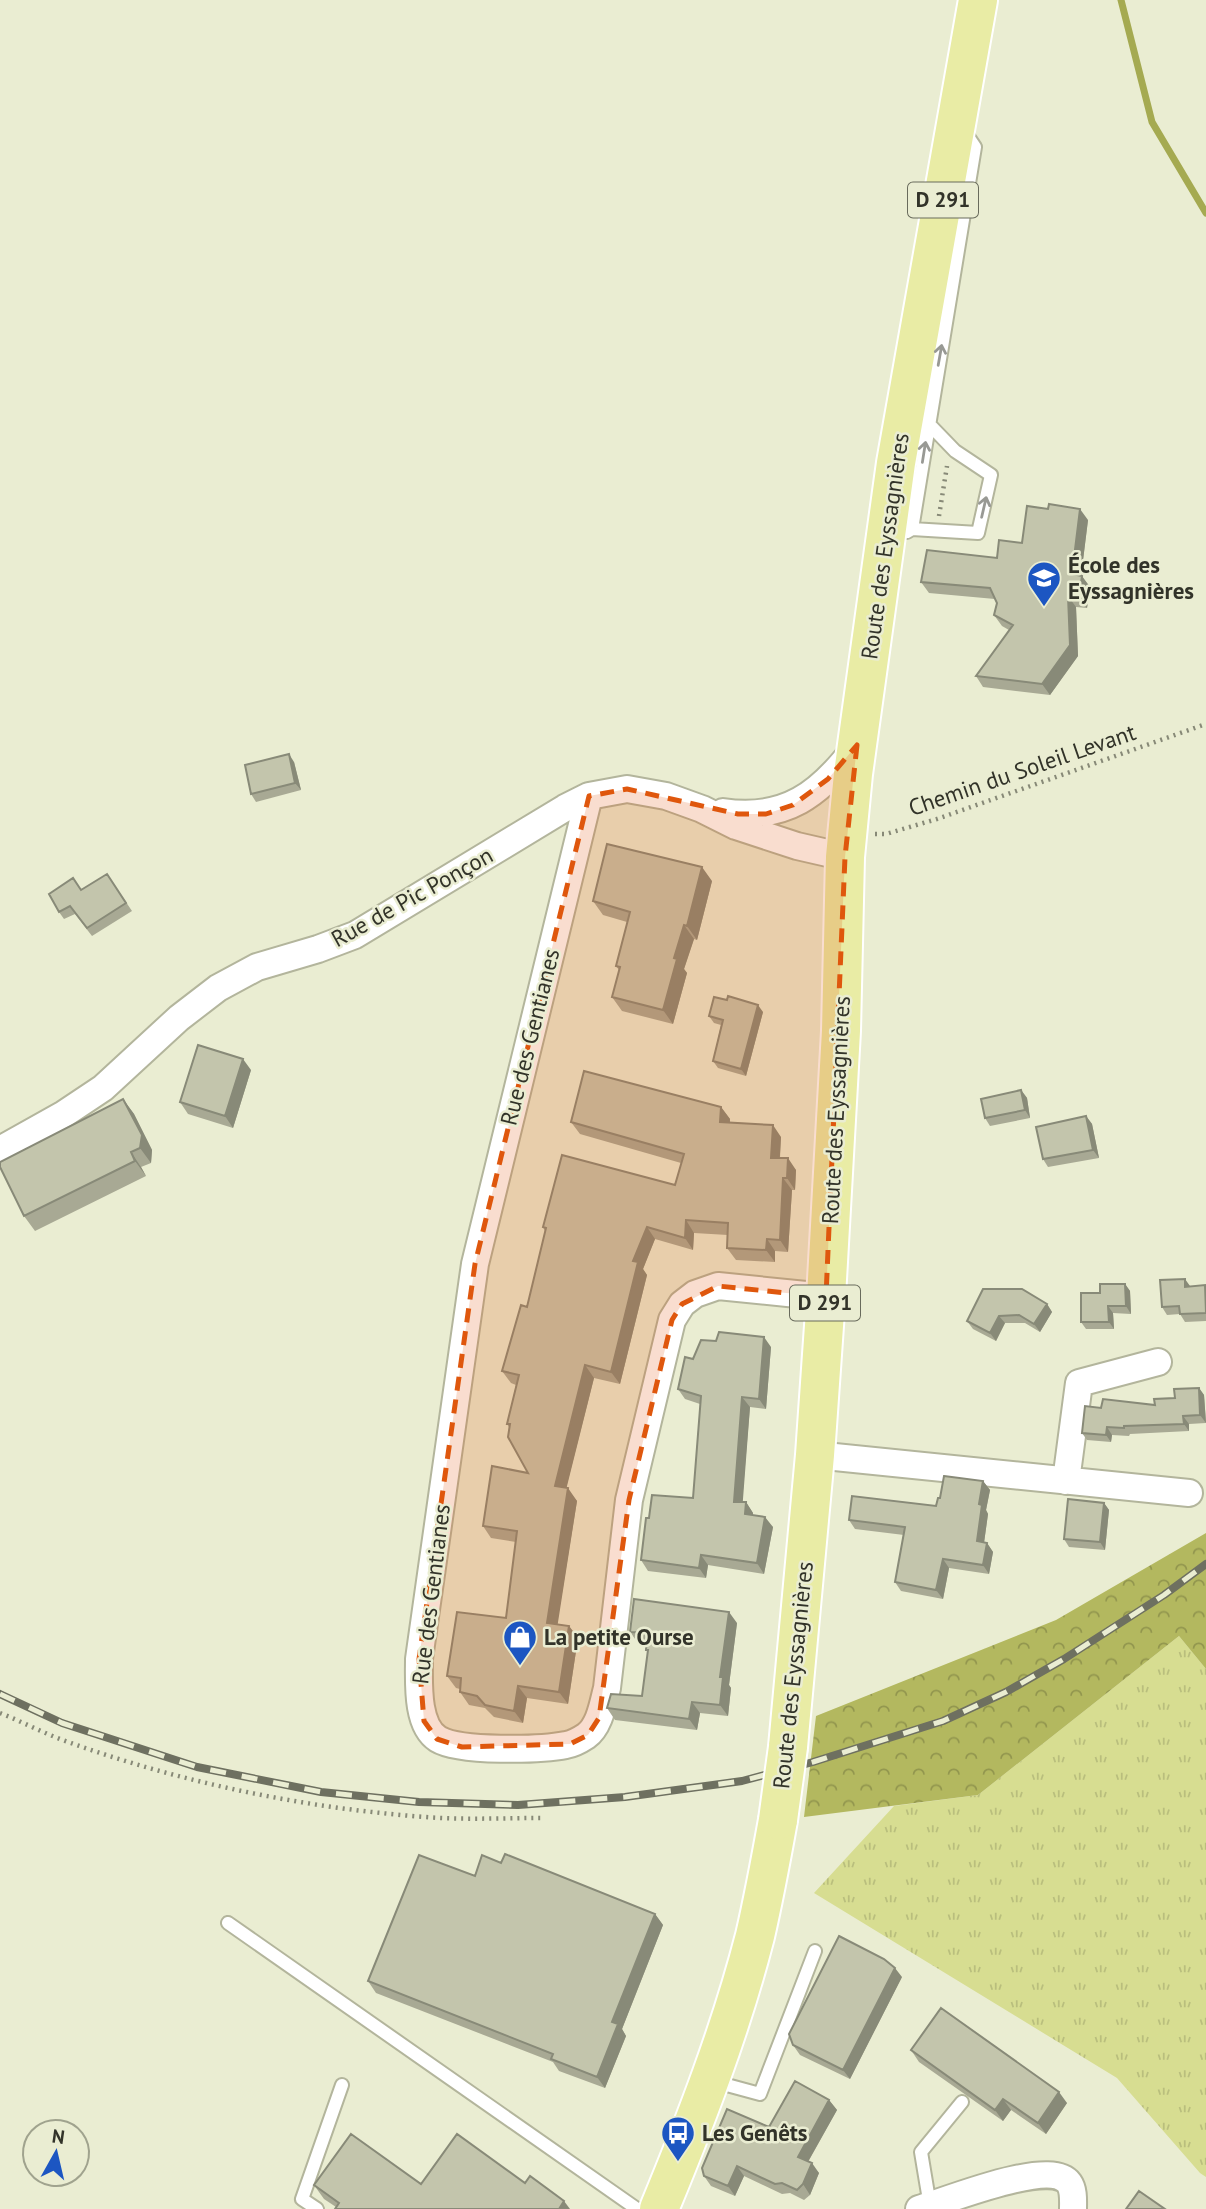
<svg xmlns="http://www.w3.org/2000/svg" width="1206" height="2209" font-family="'PT Sans',sans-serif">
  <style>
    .grass { fill: url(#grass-tufts) }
    .forest { fill: url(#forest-crowns) }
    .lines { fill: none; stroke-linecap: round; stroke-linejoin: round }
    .stream { stroke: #a5aa51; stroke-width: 7 }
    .lane-casing { stroke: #b3b59c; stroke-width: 16 }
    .street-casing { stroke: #b3b59c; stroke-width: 30 }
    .primary-casing { stroke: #fff; stroke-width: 42 }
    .path { stroke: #878977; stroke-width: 4.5; stroke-dasharray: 2 5; stroke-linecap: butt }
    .lane { stroke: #fff; stroke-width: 12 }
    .street { stroke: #fff; stroke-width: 26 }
    .primary { stroke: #e9eca5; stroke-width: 38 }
    .rail-casing { stroke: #6e7060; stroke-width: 8 }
    .rail { stroke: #eaedd2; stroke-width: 5; stroke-dasharray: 16; stroke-linecap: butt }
    .primary-bridge-casing { stroke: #fff; stroke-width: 42; stroke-linecap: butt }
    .primary-bridge { stroke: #e9eca5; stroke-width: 38 }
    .wall { fill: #a8a994 }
    .shaded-wall { fill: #888a78 }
    .building { fill: #c3c5ac; stroke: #888a78; stroke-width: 2 }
    .oneway { stroke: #989994 }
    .marked { fill: #df570d; fill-opacity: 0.2; stroke: #df570d; stroke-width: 5; stroke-dasharray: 14 9; stroke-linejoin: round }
    .labels { text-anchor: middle; stroke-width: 5; stroke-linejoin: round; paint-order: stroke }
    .shield { fill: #eaedd2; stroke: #696b5c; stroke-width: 2 }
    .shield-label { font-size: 21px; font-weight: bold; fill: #323329 }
    .street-label { font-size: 23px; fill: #323329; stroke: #eaedd2 }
    .poi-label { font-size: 23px; font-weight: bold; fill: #323329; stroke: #eaedd2; text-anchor: start }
  </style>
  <defs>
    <pattern id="grass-tufts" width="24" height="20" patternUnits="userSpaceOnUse" patternTransform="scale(1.75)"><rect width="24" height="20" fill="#d7dd91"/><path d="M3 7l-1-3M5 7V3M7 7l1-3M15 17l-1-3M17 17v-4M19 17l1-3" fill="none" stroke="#b9be7d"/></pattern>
    <pattern id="forest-crowns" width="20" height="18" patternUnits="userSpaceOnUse" patternTransform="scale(1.75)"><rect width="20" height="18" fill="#b3b85f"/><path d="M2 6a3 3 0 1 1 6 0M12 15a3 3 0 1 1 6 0" fill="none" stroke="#92964e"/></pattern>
  </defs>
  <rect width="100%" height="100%" fill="#eaedd2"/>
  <path class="grass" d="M1179,1636L1206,1669V2177L1200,2173L1117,2078L814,1893L894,1806L978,1795Z"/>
  <path class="forest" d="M1206,1533V1669L1179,1636L978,1795L804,1817L816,1716L1056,1620Z"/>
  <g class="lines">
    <path class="stream" d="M1121,0L1152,122L1206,213"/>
    <g class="lane-casing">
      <path id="lane" d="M912,529L975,147L963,129
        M907,532L912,529L978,533L991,475L955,451L926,421
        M228,1923L637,2209
        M712,2081L760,2094L815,1951
        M930,2206L921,2152L962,2102
        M317,2209L302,2199L342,2085"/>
    </g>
    <g class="street-casing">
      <path id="street" d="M589,796L475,1264L419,1659C419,1682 416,1725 438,1739C459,1752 541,1750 566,1745C572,1744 580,1740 586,1736C600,1726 603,1703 607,1688L629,1500L672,1320L682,1304L695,1294L718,1286L826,1297
        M723,812C786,821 820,794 856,747
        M0,1150L64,1114L103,1088L179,1018L218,988L257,967L318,949L355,935L565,808L589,796L627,789L666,796L702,809L736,826L797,846L845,857
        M815,1455L1189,1493
        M1066,1481L1079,1383L1158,1362
        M919,2209C946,2201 1050,2158 1069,2183C1074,2190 1073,2201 1073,2209"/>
    </g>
    <g class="primary-casing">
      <path id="primary" d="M788,1747L815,1455L826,1297L841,1031L845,857L853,774L896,463L978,0
        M659,2209C696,2120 731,2029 755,1936C764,1897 771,1859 778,1820"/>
    </g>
    <path class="path" d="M939,516L947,466
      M875,834H886L937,819L1206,724
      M0,1713C23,1722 45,1734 68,1742C183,1783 304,1808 425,1817C464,1820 504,1818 542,1818"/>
    <use href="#lane" class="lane"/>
    <use href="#street" class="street"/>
    <use href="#primary" class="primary"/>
    <g class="rail-casing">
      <path id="rail" d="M0,1694L62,1723L197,1767L321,1792L419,1802L518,1805L625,1797L742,1781L813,1762L943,1721L1006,1692L1064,1659L1164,1595L1206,1564"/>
    </g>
    <use href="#rail" class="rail"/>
    <g class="primary-bridge-casing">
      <path id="primary-bridge" d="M778,1820L788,1747"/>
    </g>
    <use href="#primary-bridge" class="primary-bridge"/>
  </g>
  <path class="wall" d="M1088,520L1081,576L1090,587L1087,608L1076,607L1078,656L1050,695L983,687L976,676L1009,630L1002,626L994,615L997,603L995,599L929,593L921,582L997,558L1022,543Z
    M294,762L301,790L256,802L251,794Z
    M107,874L132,911L92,936L75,914L64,919L59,912L81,890Z
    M712,881L697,940L694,939L684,969L687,973L673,1024L622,1011L612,997L619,970L616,966L627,922L603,915L593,901Z
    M727,1000L763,1012L746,1076L718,1068L713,1061L721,1025L714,1023L709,1016Z
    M251,1070L233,1128L188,1114L180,1102Z
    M1021,1090L1027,1098L1030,1118L990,1126L985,1118Z
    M123,1099L134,1114L152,1150L151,1163L141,1167L146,1176L35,1231L24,1216Z
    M721,1107L730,1119V1123L781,1137L780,1158L796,1170L795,1190H792L788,1252L775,1251V1262L736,1260L727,1248L728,1235L694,1233L693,1250L655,1239L643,1269L647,1275L620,1384L594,1378L566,1488L577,1501L557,1624L569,1626L578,1638L568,1704L527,1698L523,1723L494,1717L485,1708L469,1705L460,1692V1689L456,1688L447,1676L506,1618L516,1542L491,1538L483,1526L528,1473L509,1427L507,1424L516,1385L511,1383L502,1371L527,1307L545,1231L543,1227L675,1185L681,1163L580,1134L571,1122Z
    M1086,1116L1092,1124L1099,1158L1048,1167L1043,1159Z
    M1125,1284L1130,1291L1131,1314L1113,1313L1114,1329H1086L1081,1322L1100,1293Z
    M1190,1287H1206V1321L1185,1322L1180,1314L1167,1315L1162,1307Z
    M1047,1304L1052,1312L1040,1332L1025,1323H1005L996,1341L973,1329L967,1321Z
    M771,1347L766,1409L750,1407L742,1502H746L753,1513V1515L773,1527L764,1574L708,1565L706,1578L648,1571L641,1560L649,1518L693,1498L700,1404L685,1399L678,1389L693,1359Z
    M1199,1388L1204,1395L1206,1423L1189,1424V1431L1130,1434L1129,1436L1112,1435L1111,1442L1087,1440L1082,1433L1101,1408L1155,1405Z
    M983,1481L990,1490L986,1510L988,1514L984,1543H987L993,1552L989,1574L949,1568L943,1599L901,1591L895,1582L904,1535L855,1529L849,1520L936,1506Z
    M1104,1503L1109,1510L1105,1550L1069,1547L1064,1539Z
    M737,1623L729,1685L731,1688L728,1716L700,1713L697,1730L615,1720L607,1708L642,1696L648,1652L646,1650L647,1644L638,1643L630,1632Z
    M501,1863L655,1914L663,1925L622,2029L626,2036L605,2088L559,2071L553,2062L376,1993L368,1981L475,1876Z
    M902,1977L850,2079L800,2055L793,2045Z
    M911,2050L1067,2103L1046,2134L1011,2110L1003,2121L919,2062Z
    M829,2100L837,2110L808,2162L819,2173L810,2195L804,2200L790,2193L782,2194L744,2176L735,2196L711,2186L704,2176L769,2127Z
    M525,2183L336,2207L324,2199L314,2185Z"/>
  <path class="shaded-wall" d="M1080,509L1088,520L1080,585L1072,574Z
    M1082,576L1090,587L1087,608L1079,597Z
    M1068,596L1076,607L1078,656L1050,695L1042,684Z
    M289,754L294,762L301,790L295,783Z
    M702,867L712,881L697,940L687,926Z
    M684,925L694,939L684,969L687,973L673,1024L663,1010L674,958Z
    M758,1005L763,1012L746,1076L741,1069Z
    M243,1059L251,1070L233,1128L225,1116Z
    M1021,1090L1027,1098L1030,1118L1025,1110Z
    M123,1099L134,1114L152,1150L151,1163L140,1148Z
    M721,1107L730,1119L729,1135L720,1122Z
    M1086,1116L1092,1124L1099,1158L1093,1150Z
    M773,1125L781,1137L779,1170L771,1158Z
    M131,1152L141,1167L146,1176L135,1161Z
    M788,1158L796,1170L795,1190L787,1178Z
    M783,1178L792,1190L788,1252L780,1240Z
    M686,1220L694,1233L693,1250L685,1238Z
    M647,1227L655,1239L643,1269L647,1275L620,1384L611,1372L633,1261Z
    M767,1239L775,1251V1262L766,1250Z
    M1185,1279L1190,1286L1185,1287Z
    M1125,1284L1130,1291L1131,1314L1126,1306Z
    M1047,1304L1052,1312L1040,1332L1034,1324Z
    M1108,1306L1113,1313L1114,1329L1109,1322Z
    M999,1316L1005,1323L996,1341L990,1333Z
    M764,1337L771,1347L766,1409L759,1399Z
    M585,1365L594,1378L564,1498L555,1486Z
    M1199,1388L1204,1395L1206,1423L1200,1415Z
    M742,1397L750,1407L742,1512L734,1502Z
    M1183,1416L1189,1424V1431L1184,1424Z
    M1107,1427L1112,1435L1111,1442L1106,1435Z
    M983,1481L990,1490L986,1510L988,1514L983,1550L977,1541L979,1504Z
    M568,1488L577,1501L556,1635L547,1623Z
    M746,1502L753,1513L752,1525L745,1514Z
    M1104,1503L1109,1510L1105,1550L1100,1542Z
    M765,1517L773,1527L764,1574L757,1563Z
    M987,1543L993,1552L989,1574L983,1565Z
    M701,1555L708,1565L706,1578L699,1568Z
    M943,1559L949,1568L943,1599L936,1590Z
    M729,1612L737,1623L729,1685L731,1688L728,1716L720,1705V1677Z
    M569,1626L578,1638L568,1704L559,1692Z
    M518,1686L527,1698L523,1723L514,1711Z
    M692,1702L700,1713L697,1730L689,1719Z
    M655,1914L663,1925L622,2029L626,2036L605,2088L597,2077L612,2022Z
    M895,1968L902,1977L850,2079L843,2070Z
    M1059,2092L1067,2103L1046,2134L1038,2123Z
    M1003,2099L1011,2110L1003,2121L995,2110Z
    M829,2100L837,2110L805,2167L798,2157Z
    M812,2163L819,2173L810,2195L803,2184Z
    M737,2166L744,2176L735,2196L728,2186Z
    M564,2201L570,2209H559Z"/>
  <path class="building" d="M1049,504L1080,509L1072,574L1082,576L1079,597L1068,596L1070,645L1042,684L976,676L1013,625L994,615L997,603L990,588L921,582L927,550L997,558L999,540L1022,543L1027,506L1048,509Z
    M289,754L295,783L251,794L245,765Z
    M607,844L702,867L687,926L684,925L674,958L677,959L663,1010L612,997L620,967L616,966L630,912L593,901Z
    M107,874L126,903L87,928L70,906L59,912L49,894L73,878L81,890Z
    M728,996L758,1005L741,1069L713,1061L723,1020L709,1016L714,997L727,1000Z
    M198,1045L243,1059L225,1116L180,1102Z
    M584,1071L721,1107L720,1122L773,1125L771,1158H788L787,1178H783L780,1240L767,1239L766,1250L727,1248L728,1223L686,1220L685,1238L647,1227L633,1261L638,1262L611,1372L585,1365L555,1486L568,1488L547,1623L569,1626L559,1692L518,1686L514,1711L485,1705L477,1696L460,1692L461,1678L447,1676L457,1612L506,1618L517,1531L483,1526L492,1466L528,1473L508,1437L510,1424H507L519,1375L502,1371L521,1305L527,1307L546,1228L543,1227L562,1155L675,1185L684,1154L571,1122Z
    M1021,1090L1025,1110L985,1118L981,1099Z
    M123,1099L142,1135L140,1148L131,1152L135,1161L24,1216L0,1167V1162Z
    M1086,1116L1093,1150L1043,1159L1036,1127Z
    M1185,1279V1287L1205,1285L1206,1313L1180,1314L1179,1306L1162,1307L1160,1280Z
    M1100,1284H1125L1126,1306H1108L1109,1322H1081V1293H1100Z
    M983,1289H1022L1047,1304L1034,1324L1019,1315L999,1316L990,1333L967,1321Z
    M719,1332L764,1337L759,1399L742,1397L734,1502H746L745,1514L765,1517L757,1563L701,1555L699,1568L641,1560L646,1518H649L652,1495L693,1498L701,1396L678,1389L685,1357L693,1359L701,1340L716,1341Z
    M1199,1388L1200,1415L1183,1416L1184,1424L1124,1426V1428L1107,1427L1106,1435L1082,1433L1085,1406L1101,1408L1103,1399L1155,1405L1154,1399L1175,1398L1174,1389Z
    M944,1476L983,1481L979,1504L982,1505L977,1541L987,1543L983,1565L943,1559L936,1590L895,1582L905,1527L849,1520L852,1496L936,1506L938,1498H940Z
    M1068,1499L1104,1503L1100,1542L1064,1539Z
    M634,1599L729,1612L720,1677H723L720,1705L692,1702L689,1719L607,1708L611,1694L642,1696L648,1650H646L647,1633L630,1632Z
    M505,1854L655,1914L612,2022L618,2024L597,2077L551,2059L553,2054L368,1981L419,1855L475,1876L482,1855L501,1863Z
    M839,1936L884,1959L895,1968L843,2070L793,2045L789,2034Z
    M941,2008L1059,2092L1038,2123L1003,2099L995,2110L911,2050Z
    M795,2081L829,2100L798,2157L812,2163L803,2184L797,2190L782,2183L775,2184L737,2166L728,2186L704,2176L702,2168L727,2109L769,2127Z
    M351,2134L421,2184L457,2134L525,2183L530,2176L564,2201L559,2209H335L339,2203L314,2185Z
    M1139,2191L1165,2209H1126Z"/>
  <defs><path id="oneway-shaft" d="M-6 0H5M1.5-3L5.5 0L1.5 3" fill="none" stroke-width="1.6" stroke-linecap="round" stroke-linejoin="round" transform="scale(1.75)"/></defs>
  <g class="oneway">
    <use href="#oneway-shaft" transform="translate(940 355) rotate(-80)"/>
    <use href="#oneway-shaft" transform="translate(924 452) rotate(-81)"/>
    <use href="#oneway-shaft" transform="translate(984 507) rotate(-77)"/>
  </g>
  <path class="marked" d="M857,745L845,857L826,1297L718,1286L682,1304L672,1320L629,1500L599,1718L588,1735L570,1744L462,1747L437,1739L424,1721L419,1659L475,1264L589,796L627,789L738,814H766L793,805L828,779Z"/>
  <defs>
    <g id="school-pin" transform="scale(1.75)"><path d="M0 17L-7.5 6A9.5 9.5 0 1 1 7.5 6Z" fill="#1c56c2" stroke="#eaedd2"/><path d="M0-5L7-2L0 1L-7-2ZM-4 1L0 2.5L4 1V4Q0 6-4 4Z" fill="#fff"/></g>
    <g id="shop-pin" transform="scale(1.75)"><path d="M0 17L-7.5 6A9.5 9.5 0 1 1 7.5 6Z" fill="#1c56c2" stroke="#eaedd2"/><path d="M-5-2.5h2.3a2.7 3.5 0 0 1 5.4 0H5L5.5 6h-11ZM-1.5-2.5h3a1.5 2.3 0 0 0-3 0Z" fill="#fff"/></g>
    <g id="bus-pin" transform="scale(1.75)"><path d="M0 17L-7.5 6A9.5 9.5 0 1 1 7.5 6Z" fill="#1c56c2" stroke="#eaedd2"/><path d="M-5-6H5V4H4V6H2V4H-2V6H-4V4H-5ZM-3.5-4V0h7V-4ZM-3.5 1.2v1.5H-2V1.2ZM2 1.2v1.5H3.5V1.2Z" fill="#fff"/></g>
  </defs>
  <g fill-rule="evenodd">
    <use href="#school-pin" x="1044" y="578"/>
    <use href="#shop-pin" x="520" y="1637"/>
    <use href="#bus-pin" x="678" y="2133"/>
  </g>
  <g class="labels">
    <g class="shield">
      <rect x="908" y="182.5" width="70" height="35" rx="5"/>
      <rect x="790" y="1285.5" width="70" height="35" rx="5"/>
    </g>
    <g class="shield-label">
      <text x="943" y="207">D 291</text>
      <text x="825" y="1310">D 291</text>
    </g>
    <g class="street-label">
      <text transform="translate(885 546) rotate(-82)" y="8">Route des Eyssagnières</text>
      <text transform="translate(1022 770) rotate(-19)" y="8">Chemin du Soleil Levant</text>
      <text transform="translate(412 897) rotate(-29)" y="8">Rue de Pic Ponçon</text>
      <text transform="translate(530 1037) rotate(-76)" y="8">Rue des Gentianes</text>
      <text transform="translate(836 1110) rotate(-87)" y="8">Route des Eyssagnières</text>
      <text transform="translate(431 1594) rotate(-83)" y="8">Rue des Gentianes</text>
      <text transform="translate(793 1675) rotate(-84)" y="8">Route des Eyssagnières</text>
    </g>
    <g class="poi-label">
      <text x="1068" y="573">École des<tspan x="1068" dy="26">Eyssagnières</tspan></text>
      <text x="544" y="1645">La petite Ourse</text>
      <text x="702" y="2141">Les Genêts</text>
    </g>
  </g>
  <g transform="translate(56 2153) rotate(8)"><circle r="33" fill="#eaedd2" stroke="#a0a38e" stroke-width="2"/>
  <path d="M0-5L12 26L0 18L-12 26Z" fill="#1c56c2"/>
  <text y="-10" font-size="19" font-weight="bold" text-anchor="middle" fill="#323329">N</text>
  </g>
</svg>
